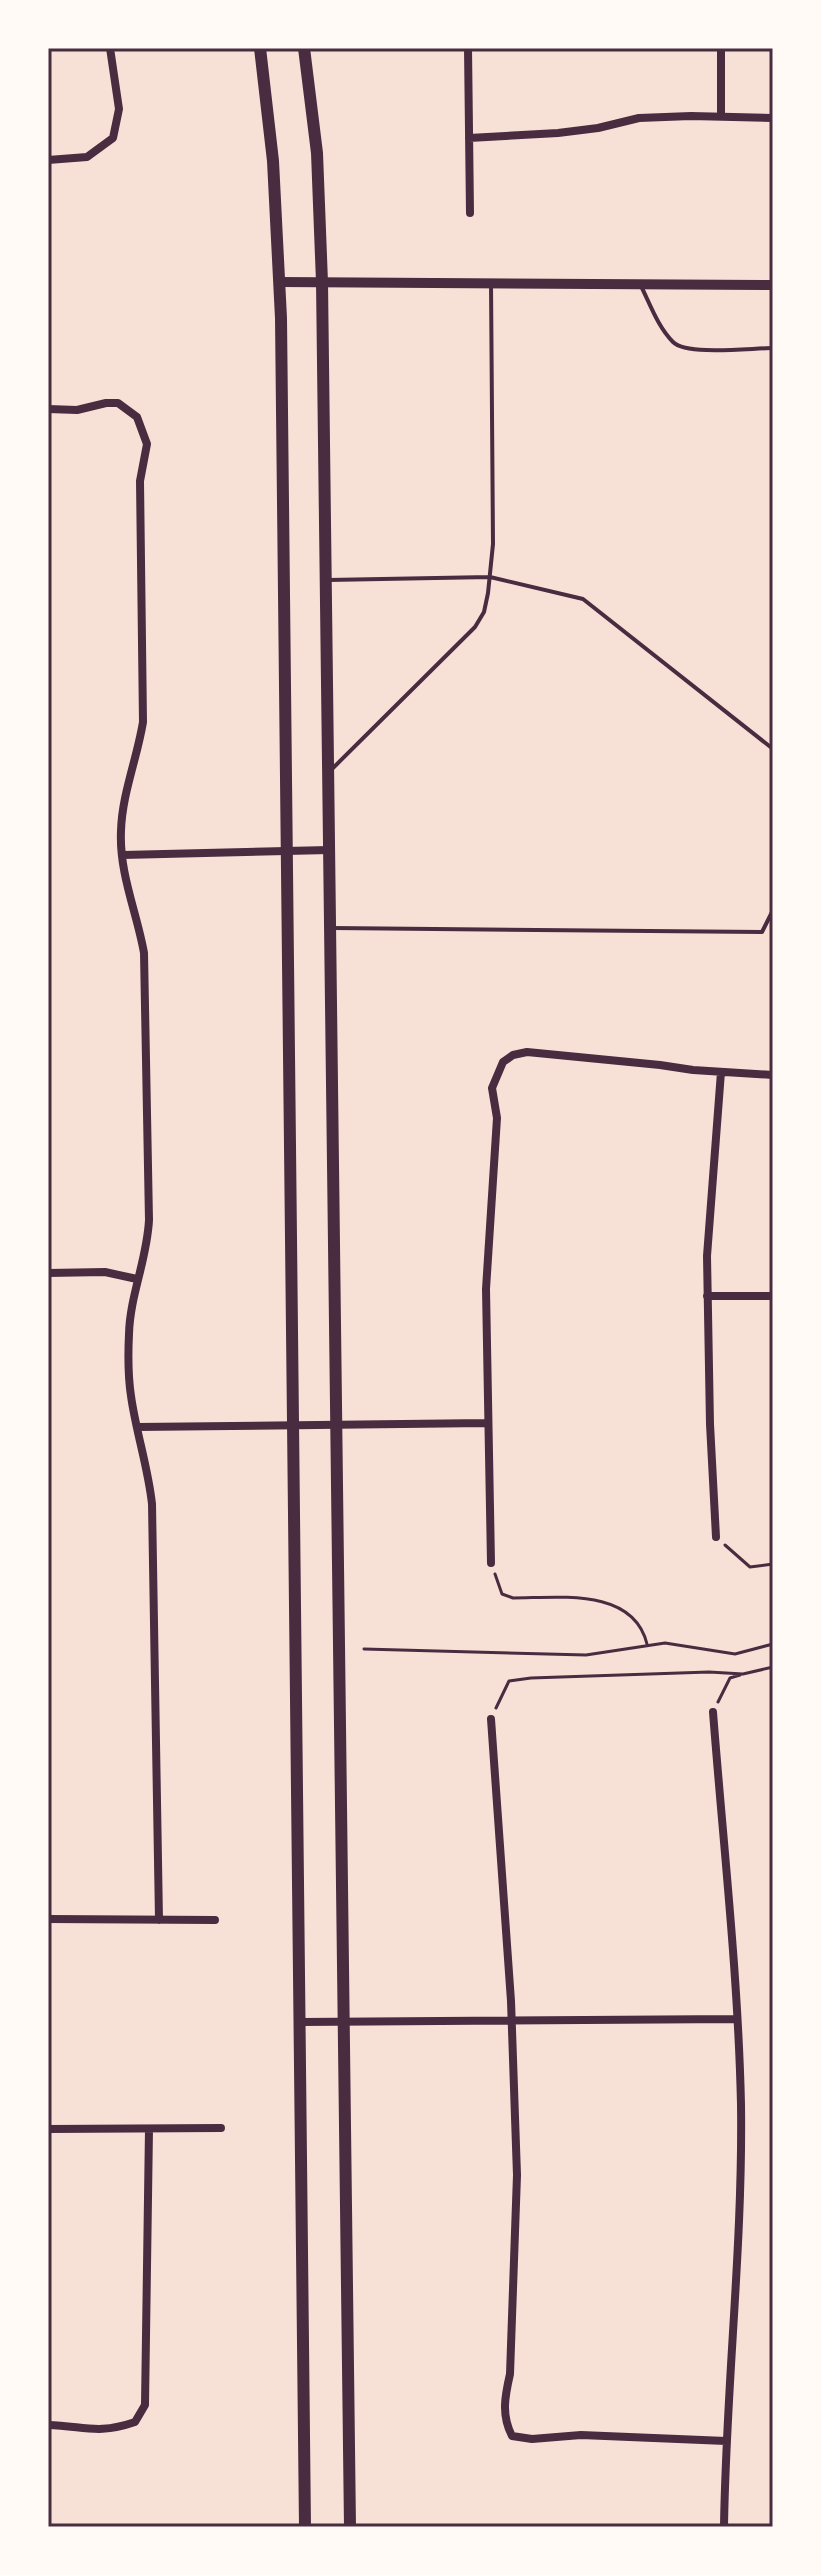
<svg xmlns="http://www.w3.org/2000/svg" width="821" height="2575" font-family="Jost,sans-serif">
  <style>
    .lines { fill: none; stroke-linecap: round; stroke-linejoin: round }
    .path { stroke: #4a2c40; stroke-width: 3 }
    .service { stroke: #4a2c40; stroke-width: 4 }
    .minor { stroke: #4a2c40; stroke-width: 8 }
    .tertiary { stroke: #4a2c40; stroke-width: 10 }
    .secondary { stroke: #4a2c40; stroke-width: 12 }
    .neatline { fill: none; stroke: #4a2c40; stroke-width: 3 }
  </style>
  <rect width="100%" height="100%" fill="#f7e1d7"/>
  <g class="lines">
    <path class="path" d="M725,1545L750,1567L773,1564
      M495,1574L502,1594L513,1598C558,1598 633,1587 647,1644
      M364,1649L586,1655L665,1643L735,1654L773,1644
      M718,1702L730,1678L740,1675
      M496,1708L509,1681L531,1678L709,1672L743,1674L773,1667"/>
    <path class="service" d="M641,286C650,304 658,327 673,342C687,356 751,348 773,348
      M328,580L490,577L583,599L773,749
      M333,768L475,627L484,612L488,593L493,544L491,283
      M332,928L762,932L773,910"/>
    <path class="minor" d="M468,48L470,213
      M721,116V48
      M469,138L558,133L598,128L639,118L691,116L773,118
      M48,160L87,157L113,138L119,109L110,48
      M48,409L77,410L106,403H118L137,417L147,444L140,481L143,722C137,759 122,794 121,831C119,873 137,913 144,953L149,1220C147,1260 130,1295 129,1334C128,1354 128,1376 131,1396C136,1432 148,1467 152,1504L159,1920
      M123,855L329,850
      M48,1273L105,1272L137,1279
      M707,1296H773
      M137,1427L487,1423
      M716,1537L710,1424L707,1256L721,1072
      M491,1563L486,1289L497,1118L492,1088L503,1062L513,1055L527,1052L660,1065L693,1070L773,1075
      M713,1712C723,1842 738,1973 741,2104C743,2245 726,2386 724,2527
      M491,1719L511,2001L517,2175L510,2374C505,2396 501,2415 512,2436L532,2439L581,2435L726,2441
      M48,1919L215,1920
      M301,2022L736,2019
      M48,2129L221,2128
      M48,2425C85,2426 97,2435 135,2422L145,2405L149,2129"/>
    <path class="tertiary" d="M280,282L773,285"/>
    <path class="secondary" d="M260,48L273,161L281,318L305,2527
      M304,48L317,153L322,282L350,2527"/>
  </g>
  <rect width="821" height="2575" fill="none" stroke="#fffaf5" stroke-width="100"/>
  <rect x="50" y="50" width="721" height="2475" class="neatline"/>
</svg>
